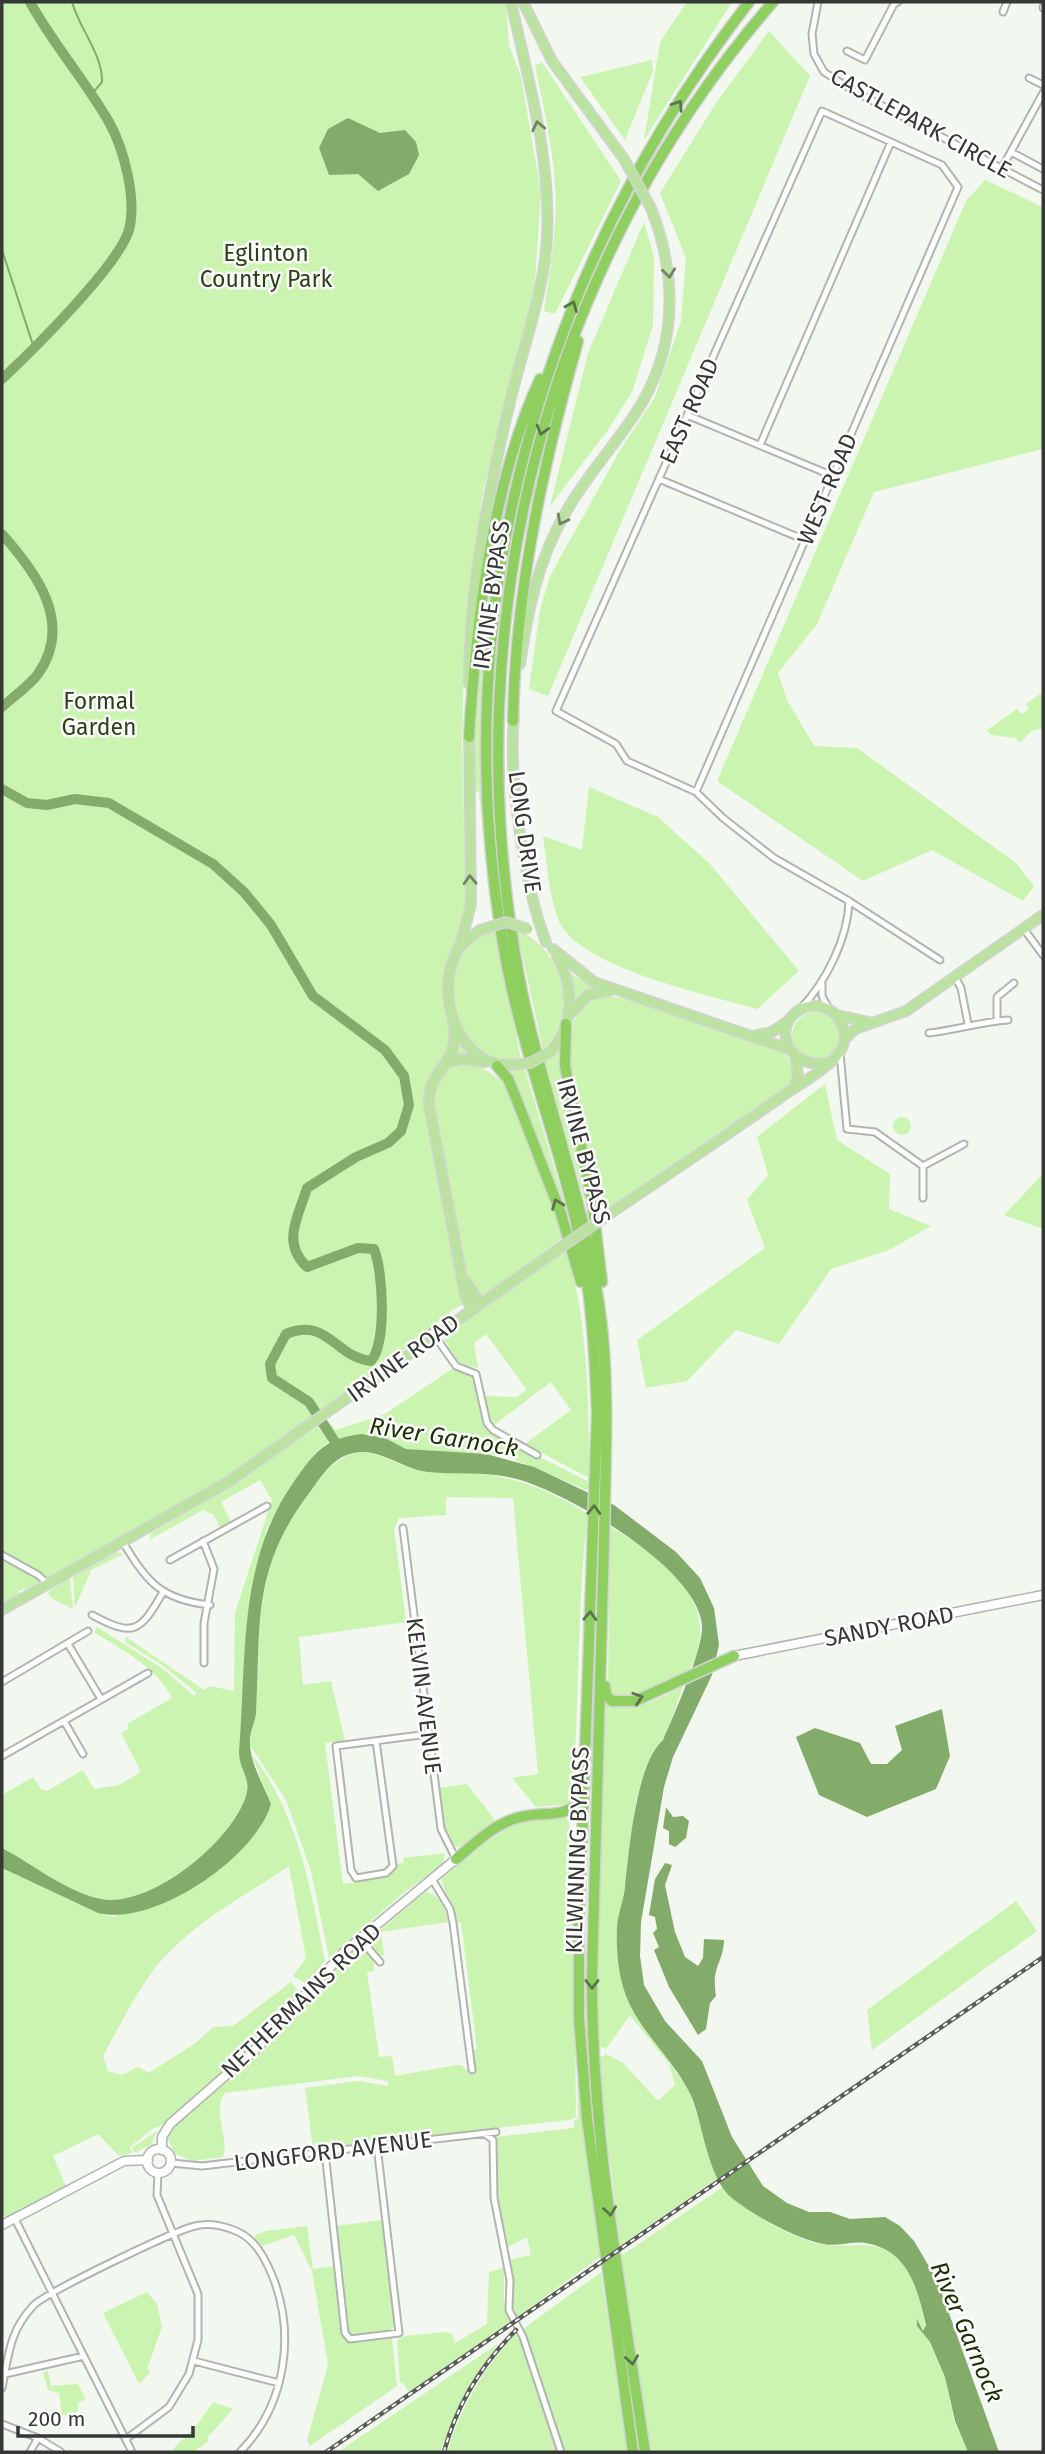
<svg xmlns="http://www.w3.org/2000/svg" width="1045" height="2454" font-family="'Fira Sans',sans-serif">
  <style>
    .green { fill: #caf4b0 }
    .water { fill: #83ac6a }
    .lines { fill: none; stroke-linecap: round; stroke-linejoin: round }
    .stream { stroke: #83ac6a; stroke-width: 2 }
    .river { stroke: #83ac6a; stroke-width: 10 }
    .street-casing { stroke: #b1b5af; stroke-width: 9 }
    .secondary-casing { stroke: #b1b5af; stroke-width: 11 }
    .primary-casing { stroke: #d3d3d3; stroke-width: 12 }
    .highway-casing { stroke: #d3d3d3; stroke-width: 13 }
    .street { stroke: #fff; stroke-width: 5 }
    .secondary { stroke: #fff; stroke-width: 8 }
    .primary { stroke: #bbe2a0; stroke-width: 9 }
    .highway { stroke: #8ecf60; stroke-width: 10 }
    .rail-casing { stroke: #595c58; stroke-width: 4.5 }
    .rail { stroke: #fff; stroke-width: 2; stroke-dasharray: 5; stroke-linecap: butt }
    .primary-bridge-casing { stroke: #d3d3d3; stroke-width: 12; stroke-linecap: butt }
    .primary-bridge { stroke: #bbe2a0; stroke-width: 9 }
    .oneway { stroke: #597446 }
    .oneway2 { stroke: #728465 }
    .labels { text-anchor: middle; stroke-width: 5; stroke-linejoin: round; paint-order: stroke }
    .street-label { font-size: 23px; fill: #363835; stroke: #fff }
    .park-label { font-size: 23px; fill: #284214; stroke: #fff }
    .water-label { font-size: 24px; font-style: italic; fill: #193202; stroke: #fff }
  </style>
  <rect width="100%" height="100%" fill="#f2f7f0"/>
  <path class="green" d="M2,2H506L509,46L521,77L541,192L534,294L483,491L465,634L462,736L466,914L449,959L444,999L449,1030L457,1044L458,1038L474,1056L468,1057C483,1072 500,1074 511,1093L564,1237L490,1291L454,1309L378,1371L218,1484L32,1587L18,1591L20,1595L2,1606Z
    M687,2H732L644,140L660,42Z
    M769,31L810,76L548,696L529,689L540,610L550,576L619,452L655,397L681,321L686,258L660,193L716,103Z
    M652,60L653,71L625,140L580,77Z
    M542,62L621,181L555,314L544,311C550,269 558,225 555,182C552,143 543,104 535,66Z
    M985,180L1043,207V449L874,492L817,624L778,673L787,700L814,746L857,748L1016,863L1034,886L1023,901L932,850L863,881L717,781L966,201Z
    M644,222L654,257L653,325L632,392L608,430L550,506L588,353Z
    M492,559L496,560C482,680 477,798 494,918L492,919L479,792L473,791L475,703Z
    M1043,692V728L1032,731L1019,743L1016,738L991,735L987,730L1017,709L1021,714L1029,709L1026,704Z
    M589,787L658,817L710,864L799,971L757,1009C710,995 579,968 559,921C549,898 547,861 543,836L582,850Z
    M495,929L521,1059C464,1069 433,987 467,946C474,938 485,934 495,929Z
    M517,930C564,949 580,1014 543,1050Z
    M568,972L595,987L573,1004Z
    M605,995L639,1002L780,1049C792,1061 799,1070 788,1086L599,1214C593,1186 587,1157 581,1129C572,1088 548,1011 605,995Z
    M792 1036a24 24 0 1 1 48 0a24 24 0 1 1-48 0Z
    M560,1046V1074L586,1205L545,1061Z
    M503,1070H525L569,1217L566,1218L515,1083Z
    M825,1084L837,1140L890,1174L889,1209L931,1226L889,1250L831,1269L779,1344L736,1330L687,1381L646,1388L637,1340L765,1248L747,1200L768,1175L757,1137Z
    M893 1126a9 9 0 1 1 18 0a9 9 0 1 1-18 0Z
    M1043,1174V1229L1004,1215Z
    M567,1250C588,1326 589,1400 589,1478L525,1444L571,1410L551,1382L493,1426L483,1396L516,1397L527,1390L486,1334L474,1343L478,1368L457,1362L444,1339L450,1330Z
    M452,1369L475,1376L481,1417L489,1431L589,1482V1491L506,1456L406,1449L385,1438L329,1441L314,1454L288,1490L266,1530L239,1752C239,1767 250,1778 247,1792C236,1839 150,1909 101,1899C66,1892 33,1864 2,1848V1795L33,1777L41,1789L47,1791L83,1770L94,1789L119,1785L141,1772L121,1733L129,1729L127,1724L172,1698C157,1667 122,1650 94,1632L97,1627L163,1669L194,1696L197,1693L162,1665L125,1642L126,1637L204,1690L210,1686L234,1691L235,1613L272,1500L260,1480L221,1502L231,1522L220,1528L214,1515L203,1510L149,1540L151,1533L217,1495L327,1420L336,1430L385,1414Z
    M357,1452C384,1453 399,1467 424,1471C438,1474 453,1472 467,1473C512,1475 550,1490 588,1514C575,1611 581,1708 571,1804L536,1807L512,1778L538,1774L513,1498L446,1497V1515L399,1518L394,1528L406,1622L299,1637L303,1685L331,1681L345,1741L325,1743L343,1884L387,1877L396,1864L404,1863L403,1858L445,1853L443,1864L402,1894L329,1958L311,1871L286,1800L250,1745C250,1734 255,1724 256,1713C262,1621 251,1573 309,1493C323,1474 334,1459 357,1452Z
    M610,1527C650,1549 709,1590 699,1643C695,1667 690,1672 668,1682C649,1690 634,1699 613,1699L608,1687Z
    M116,1552L124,1554L91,1570L75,1608L73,1577Z
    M69,1578L70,1580L73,1609L51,1598L48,1592Z
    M683,1686L666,1734L653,1751L636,1800L617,1944L625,1993L633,2011L688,2089L718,2178L620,2246L598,2059L606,2054L623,2063L658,2101L675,2085L669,2064L630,2015L606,2049L597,2045L595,1998L606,1703C631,1716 661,1697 683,1686Z
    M251,1753C299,1816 310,1886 325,1961L306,1984L293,1976L306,1958L289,1866C241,1898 183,1928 149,1976C132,2001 117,2030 103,2056L108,2071L122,2075L138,2067L149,2073L197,2042L213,2027L233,2026L291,1982L299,1992L251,2047L161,2126L152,2129L130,2147L132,2153L119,2156L98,2134L53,2156L66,2187L5,2218L2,2211V1868L98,1913L114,1917L259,1830L271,1804Z
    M467,1784L495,1820L464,1846L456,1847L446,1837L438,1788Z
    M566,1817L569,1822L573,1869L576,2117L569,2120L313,2148L305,2088L358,2081L388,2086V2081L358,2076L225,2093C211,2111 230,2137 223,2157L193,2161L175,2154L168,2139L172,2129L275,2038L333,1968L360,1946L374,1956V1971L367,1972L379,2057L392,2056L395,2076L456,2065H462L469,2073L475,2072L472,2050L477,2049L461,1922H456L441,1879L485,1843L520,1821Z
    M425,1892C440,1894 445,1909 448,1922L381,1932L384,1955L377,1956L369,1946L370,1939Z
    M1016,1901L1037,1931L872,2050L867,2010Z
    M577,2058L601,2256L516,2318L512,2312L514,2284L510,2260L531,2255L527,2237L506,2248L496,2199V2137L574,2128V2120L578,2119Z
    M157,2131L151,2145L135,2153L132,2148Z
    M723,2187C740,2210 796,2241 824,2245C852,2248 878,2238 901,2260C917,2275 921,2306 925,2325L923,2331L918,2320L917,2326L930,2342L945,2377L954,2421L968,2452H650L621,2256Z
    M382,2220L395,2324L391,2331L352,2337L347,2332L336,2226Z
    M307,2226L313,2269L335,2266L344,2336L350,2341L392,2338L397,2386L310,2446L307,2440L328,2365L312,2271L294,2235L262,2246L254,2236L266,2231Z
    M504,2268V2301L512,2322L409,2393L403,2382L400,2384L397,2341L404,2336L446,2332L452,2334L455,2343L487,2324L489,2272Z
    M601,2272L627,2452H565L523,2329Z
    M147,2292L157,2304L162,2327L147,2369L151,2371L139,2384L103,2313Z
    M518,2331L558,2452H447C462,2405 485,2366 518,2331Z
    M496,2345L498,2347L461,2401L440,2452H338Z
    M48,2371L51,2386L78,2384L86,2399L78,2403L77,2414L62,2415L59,2393L48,2390L43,2372Z
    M213,2402L233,2409L207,2438L209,2441L193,2452H175L173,2449L197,2425Z"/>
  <path class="water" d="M348,118L380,133L405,130L416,142L419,155L409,174L378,191L358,174L329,175L319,148L328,129Z
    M361,1434L385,1438L406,1449L486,1454L534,1467L614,1505L676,1552L700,1578L714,1608L719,1645L712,1675L673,1757L664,1787L641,1922L640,1956L644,1985L665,2021L702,2061L732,2137L763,2186L787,2203L809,2212H830L850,2219L885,2217L900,2226L914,2241L937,2280L999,2452H968L955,2421L945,2377L930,2342L917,2326V2319L923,2331L926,2325C917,2288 909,2250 865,2243C851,2241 837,2247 823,2244C795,2238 756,2217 733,2199C708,2180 703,2125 692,2098C675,2059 637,2031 624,1990C618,1971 616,1947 617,1927C618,1913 624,1900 625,1886C629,1852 636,1763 663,1740C673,1717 704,1648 702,1625C697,1568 568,1493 517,1479C488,1471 457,1475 428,1472C398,1469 374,1441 342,1457C327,1465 317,1483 307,1496C251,1572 261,1625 256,1713C255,1724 249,1733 250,1744C250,1763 264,1786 271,1804C256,1857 154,1927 98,1913L2,1868V1848C33,1864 66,1892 101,1899C150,1909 236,1839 247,1792C250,1778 239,1768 239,1752C247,1658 237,1561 295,1480C315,1452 324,1439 361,1434Z
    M942,1709L950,1756L936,1789L867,1817L819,1795L796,1737L815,1728L860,1743L871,1764H887L902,1750L895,1726Z
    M666,1807L673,1817L683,1816L689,1821L686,1838L675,1847L669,1844V1831L663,1828Z
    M665,1863L672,1865L665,1885L675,1932L685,1957L698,1966L703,1958L704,1939L724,1940C723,1965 711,1965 716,1996L710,2003L706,2029L698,2035L669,1987L654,1950L659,1947L653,1933L657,1929L655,1917L649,1915L655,1879Z"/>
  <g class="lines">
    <path class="stream" d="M72,2C79,28 103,55 102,82L91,95
      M2,250L34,348"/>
    <path class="river" d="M2,379C32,351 118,266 129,230C137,199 124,149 109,122C85,80 53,44 30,2
      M2,534C36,572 74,623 38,674C29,686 13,697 2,707
      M2,789L27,803L47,805L75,799L109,803L213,864L244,892L271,925L313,996L385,1050L404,1076L409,1105L401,1131L388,1143L356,1157L307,1188C298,1218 281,1242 307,1267L358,1248L374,1249C383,1271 387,1343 371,1361C334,1357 329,1317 286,1334L270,1364L272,1378L309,1402L339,1448"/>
    <g class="street-casing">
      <path id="street" d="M818,2L812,34L814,54L824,72L854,91L1043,190
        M1043,7V8
        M1003,12L1007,2
        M847,51L865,60L894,4L898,2
        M1029,78L1043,85
        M1011,152L1043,169
        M1002,168L1043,93
        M687,415L833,476
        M760,445L891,142
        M659,479L805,540
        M696,792L958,187L942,165L822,111L556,711L616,744L627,761L696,792L723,818L774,858L849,901C848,938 826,982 801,1008
        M849,901L940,960
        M1024,929L1043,955
        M955,977L961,988L968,1024
        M822,984V996L828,1007
        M997,1021V997L1014,983
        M929,1033C956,1030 980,1022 1008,1020
        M840,1053L847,1129L875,1132L923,1166V1198
        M923,1166L964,1144
        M432,1332L456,1366L476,1374L487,1423L493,1430L537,1455
        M403,1528L441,1829L456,1859
        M203,1541L214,1569L204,1623V1663
        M123,1542C146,1582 162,1600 210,1605
        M2,1555L38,1575L48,1584
        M170,1560L267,1506
        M92,1615C133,1637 140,1633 163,1592
        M68,1644L101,1699
        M2,1682L88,1631
        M64,1721L83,1754
        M376,1741L393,1866L386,1873L356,1878L351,1870L336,1746L428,1734
        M2,1756L148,1673
        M432,1879L450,1909L453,1923L472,2070
        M359,1938L380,1962
        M485,2134L493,2140L494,2198L510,2280L509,2310L523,2337L561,2452
        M325,2152L345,2333L350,2339L399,2333L377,2146
        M171,2163L202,2166L496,2132
        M15,2219L132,2452
        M194,2361L279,2383
        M5,2374L84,2356
        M2,2388C9,2354 9,2332 33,2306C46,2292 174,2231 195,2226C207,2223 220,2225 231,2229C253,2236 263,2254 272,2275C296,2334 286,2405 240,2452
        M2,2424L38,2438L61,2452
        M126,2439L169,2407L189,2374L198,2340V2294L157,2195L158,2173
        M30,2452L38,2438"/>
    </g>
    <g class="secondary-casing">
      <path id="secondary" d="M734,1656L1043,1595
        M147 2161a12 12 0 1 1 24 0a12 12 0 1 1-24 0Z
        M162,2150V2137L170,2124L257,2048L344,1952L456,1859
        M2,2225L124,2161L148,2160"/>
    </g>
    <g class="primary-casing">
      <path id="primary" d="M523,2L552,61L624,159
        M520,664C528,609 538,560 566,512C588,473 619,441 642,403C678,340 676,273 651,208
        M469,684C469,590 488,493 510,402C523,347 544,293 547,237C551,157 528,79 511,2
        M514,716C508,777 524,885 546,942
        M480,930C473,936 464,941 459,948C432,990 457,1068 512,1065
        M460,947L471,904L469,730
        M553,949L594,982L789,1049
        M569,1015L588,995L612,990
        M837,1015L869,1022
        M453,1021C462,1068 427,1066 429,1105L465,1294L471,1309
        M757,1035L772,1032L788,1021
        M845,1039L855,1029L906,1011L1043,915
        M550,1052C575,1025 574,986 557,956
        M449,1062L463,1059L485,1062
        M794,1088L798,1076L796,1059
        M608,1215C667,1175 726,1136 784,1095C801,1083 826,1070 839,1053C847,1043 846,1029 839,1019C834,1010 822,1005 812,1006C774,1010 775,1067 826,1064
        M466,1282L480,1303
        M2,1610L228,1482L557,1250"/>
    </g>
    <g class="highway-casing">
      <path id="highway" d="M513,721C515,592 543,465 578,341
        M469,737C476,624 492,482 540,379
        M566,1024L565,1066L593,1207L602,1282
        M497,1066L508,1079L516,1098L561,1214L581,1282
        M605,1686L606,1695L612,1701H635L734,1656
        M456,1859C473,1845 490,1828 511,1820C540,1808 560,1823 583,1799
        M633,2452L587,2119L579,2019V1925L597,1414C595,1360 592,1305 582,1251C563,1151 523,1056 505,955C443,614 538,275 749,2
        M645,2452C622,2294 591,2135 592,1975C596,1831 601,1687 604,1542C605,1474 609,1405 603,1336C590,1208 539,1091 517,965C456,623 544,266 773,2"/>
    </g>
    <use href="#street" class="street"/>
    <use href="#secondary" class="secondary"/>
    <use href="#primary" class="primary"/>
    <use href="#highway" class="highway"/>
    <g class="rail-casing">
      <path id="rail" d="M326,2452L1043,1957
        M444,2452C456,2406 482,2364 516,2330"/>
    </g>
    <use href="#rail" class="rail"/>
    <g class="primary-bridge-casing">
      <path id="primary-bridge" d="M624,159L651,208
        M480,930L506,922L528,929
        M512,1065L530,1063L550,1052
        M557,1250L608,1215"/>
    </g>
    <use href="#primary-bridge" class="primary-bridge"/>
  </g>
  <defs><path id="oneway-chevron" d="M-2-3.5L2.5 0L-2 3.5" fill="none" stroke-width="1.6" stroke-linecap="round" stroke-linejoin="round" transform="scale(1.75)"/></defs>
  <g class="oneway">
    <use href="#oneway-chevron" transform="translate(678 105) rotate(-56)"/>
    <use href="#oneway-chevron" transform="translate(572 306) rotate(-67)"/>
    <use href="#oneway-chevron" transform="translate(542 430) rotate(106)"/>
    <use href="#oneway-chevron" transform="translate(557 1204) rotate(-111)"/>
    <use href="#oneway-chevron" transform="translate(594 1510) rotate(-88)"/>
    <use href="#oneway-chevron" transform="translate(590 1616) rotate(-88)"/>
    <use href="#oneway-chevron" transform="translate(638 1698) rotate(-18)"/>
    <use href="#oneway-chevron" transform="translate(592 1984) rotate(90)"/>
    <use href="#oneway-chevron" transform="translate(610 2211) rotate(82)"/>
    <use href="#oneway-chevron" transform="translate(632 2360) rotate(82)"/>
  </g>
  <g class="oneway2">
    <use href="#oneway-chevron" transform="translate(538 126) rotate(-102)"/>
    <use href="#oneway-chevron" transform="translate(669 273) rotate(83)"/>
    <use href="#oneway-chevron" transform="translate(562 520) rotate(118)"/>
    <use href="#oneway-chevron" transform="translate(470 880) rotate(-92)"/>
  </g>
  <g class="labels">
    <g class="street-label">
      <text transform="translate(921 123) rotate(29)" y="8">CASTLEPARK CIRCLE</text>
      <text transform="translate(689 411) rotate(-66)" y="8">EAST ROAD</text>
      <text transform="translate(827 489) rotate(-67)" y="8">WEST ROAD</text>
      <text transform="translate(491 595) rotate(-82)" y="8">IRVINE BYPASS</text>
      <text transform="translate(525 832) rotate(82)" y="8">LONG DRIVE</text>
      <text transform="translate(584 1151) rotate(75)" y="8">IRVINE BYPASS</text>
      <text transform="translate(403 1358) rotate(-36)" y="8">IRVINE ROAD</text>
      <text transform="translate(889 1626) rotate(-11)" y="8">SANDY ROAD</text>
      <text transform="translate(424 1696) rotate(83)" y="8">KELVIN AVENUE</text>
      <text transform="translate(577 1850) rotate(-88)" y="8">KILWINNING BYPASS</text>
      <text transform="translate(301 2000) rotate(-44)" y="8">NETHERMAINS ROAD</text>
      <text transform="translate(333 2151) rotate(-7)" y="8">LONGFORD AVENUE</text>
    </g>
    <g class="park-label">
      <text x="266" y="261">Eglinton<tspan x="266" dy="26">Country Park</tspan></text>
      <text x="99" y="709">Formal<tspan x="99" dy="26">Garden</tspan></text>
    </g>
    <g class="water-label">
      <text transform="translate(444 1437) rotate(9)" y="8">River Garnock</text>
      <text transform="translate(967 2332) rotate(67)" y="8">River Garnock</text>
    </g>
  </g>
  <rect width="1045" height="2454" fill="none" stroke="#363835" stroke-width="7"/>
  <path d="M18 2426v10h175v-10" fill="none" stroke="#363835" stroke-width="3.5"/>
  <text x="28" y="2426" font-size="21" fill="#363835" stroke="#ffffff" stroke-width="5" paint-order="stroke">200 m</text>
</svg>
